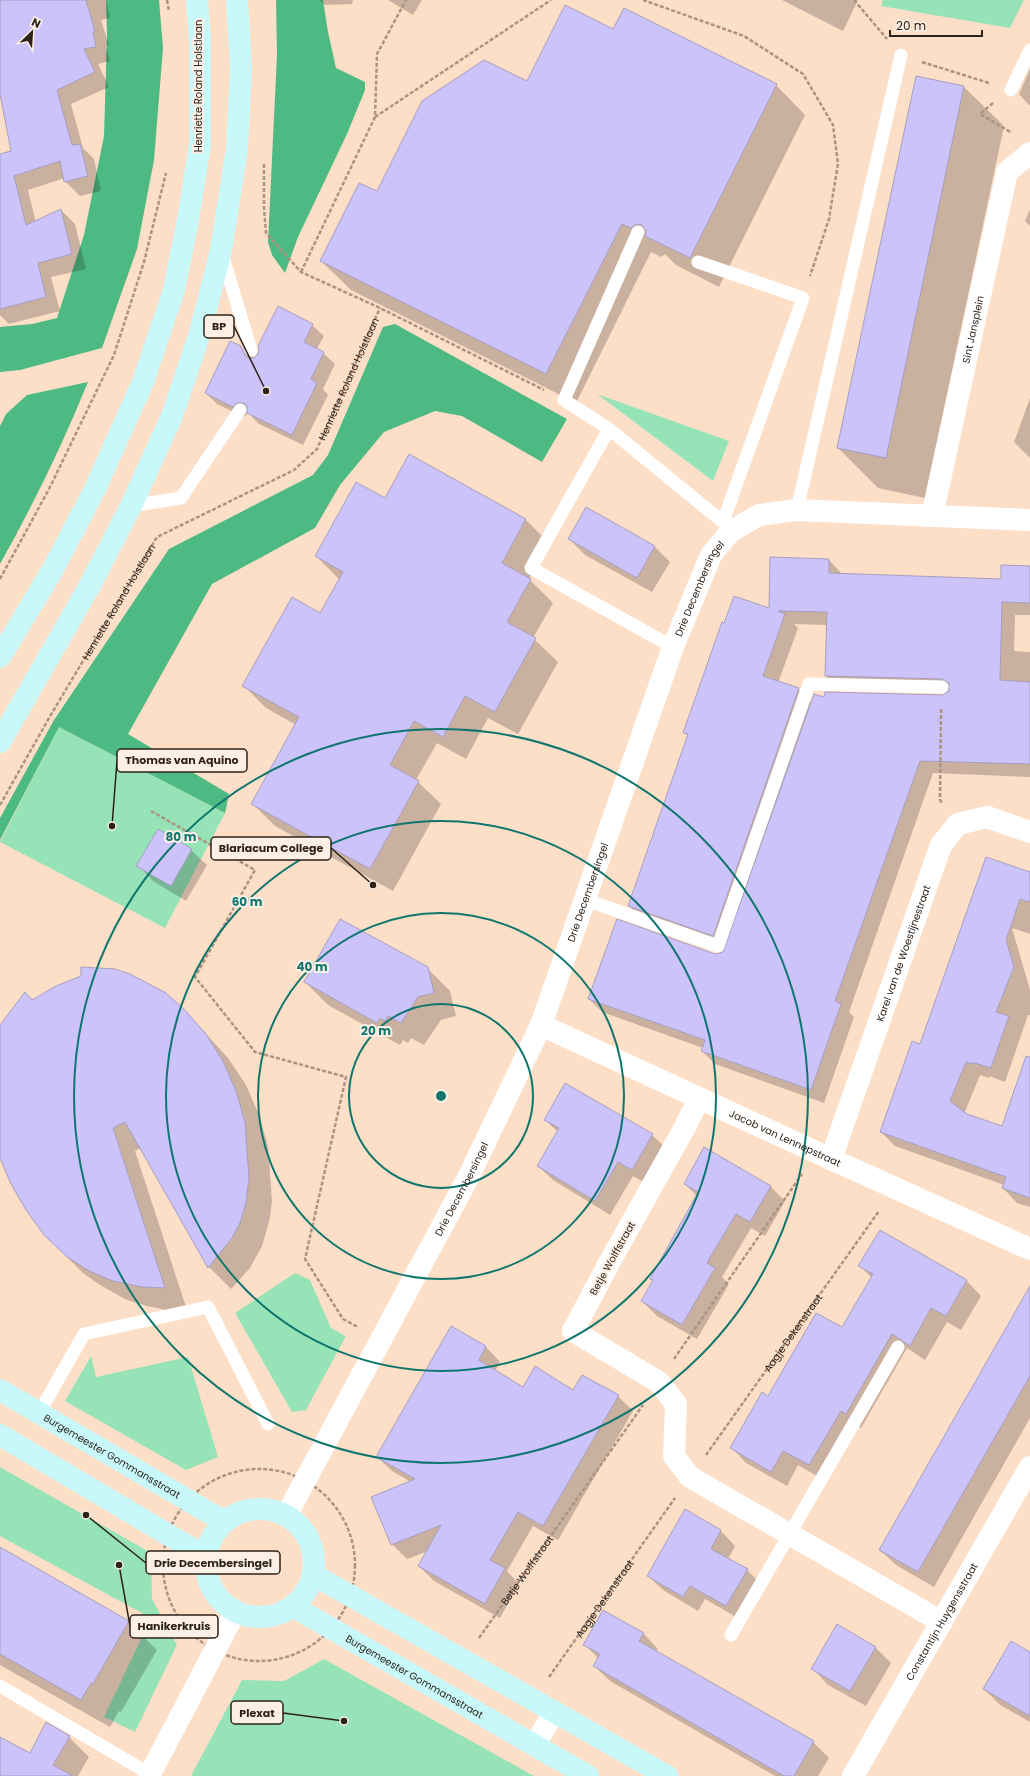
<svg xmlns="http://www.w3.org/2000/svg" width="1030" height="1776" font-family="Poppins,sans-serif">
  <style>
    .green { fill: #97e3b8 }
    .forest { fill: #4eba83 }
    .shadow { fill: #0003; fill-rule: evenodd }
    .building { fill: #cdc3fb; stroke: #a59fbf }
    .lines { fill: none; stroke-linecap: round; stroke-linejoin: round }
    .path { stroke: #ab9482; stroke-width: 2.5; stroke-dasharray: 4 2; stroke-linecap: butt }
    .lane { stroke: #fff; stroke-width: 13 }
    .street { stroke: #fff; stroke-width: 22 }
    .secondary { stroke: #c8f8f9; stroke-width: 22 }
    .ring { fill: none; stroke: #0f766e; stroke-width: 2 }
    .labels { text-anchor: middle; stroke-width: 4; stroke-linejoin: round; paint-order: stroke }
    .street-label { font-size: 10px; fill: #2d2219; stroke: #fcf0e6 }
    .centre { fill: #0f766e; stroke: #fcf0e6; stroke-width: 2 }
    .ring-label { font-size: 12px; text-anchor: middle; font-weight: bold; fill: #0f766e; stroke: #fcf0e6; stroke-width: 4; stroke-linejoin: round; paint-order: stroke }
    .leader { fill: none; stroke: #2d2219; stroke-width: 1.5 }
    .callout-dot { fill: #2d2219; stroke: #fcf0e6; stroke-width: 1.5 }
    .callout { fill: #fcf0e6; stroke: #2d2219; stroke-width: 1.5 }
    .callout-label { font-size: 11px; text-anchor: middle; font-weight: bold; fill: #2d2219 }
  </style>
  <rect width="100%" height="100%" fill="#fddec7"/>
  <path class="green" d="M883,0H1024L1010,28L881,6Z
    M597,394L729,441L713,481Z
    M59,727L225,813L165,928L0,842Z
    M295,1273L310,1280L331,1328L346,1336L306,1410L292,1412L235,1313Z
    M91,1356L96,1377L188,1357L218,1457L186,1470L65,1401Z
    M0,1467L151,1553L152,1599L177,1645L135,1732L104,1717L151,1618L0,1536Z
    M324,1659L534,1776H191L242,1680L284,1681Z"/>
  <path class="forest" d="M106,0H159L163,48L154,160L137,249L102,348L20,370L0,372V327L32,324L57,318L84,235L104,136L107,34Z
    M276,0H323L328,32L336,68L365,82V90L347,134L298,237L285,273L272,255L268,242L277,55Z
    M395,324L567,419L542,462L462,416L435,411L384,432L340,485L315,528L212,584L128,734L229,794L225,813L59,727L0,840V818L54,720L169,549L313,475L328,455L383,327Z
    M88,382C63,444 33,505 0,564V426L6,414L27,395Z"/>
  <path class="shadow" d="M0,0H106L110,18L101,20L109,45L106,46L110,61L98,64L109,87L71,104L83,148L94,159L101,191L80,196L65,181V178L28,190L36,222L61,210L75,224L86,269L51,277L60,311L9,324L0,315V155L12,152L0,96Z
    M320,0H353L352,4L325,5Z
    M388,0H422L413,15Z
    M782,0H858L843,31Z
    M614,31L776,85L805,115L719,287L676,265L665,254L661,257L651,252L576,403L351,290L321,261L377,193Z
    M1030,69V106L1019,94Z
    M917,77L964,87L1004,126L925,498L878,488L838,448Z
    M1030,209V226L1025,221Z
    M312,325L324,336L316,350L323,353L335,364L323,389L328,395L303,445L259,424L248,413L244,417L217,404L206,393L241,347L254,358Z
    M1030,398V458L1014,442Z
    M409,455L526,520L549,543L529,579L553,603L533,638L558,662L518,734L488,718L466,759L437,743L416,780L441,804L393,891L275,826L252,803L296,725L266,708L243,685L321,614L340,580L316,556L385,500Z
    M569,539L654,546L670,562L652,592L585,555Z
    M771,558L829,560L842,574L1002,580L1030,567V615H1015L1014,651L1030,652V777L933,773L849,1012L854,1017L824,1103L715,1064L702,1051L703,1048L602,1012L589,999L715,955L723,953L727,948L642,919L629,906L688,736L685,733L770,609ZM794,624L828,625L826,676L839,689L949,692L942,696L812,703L798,689L778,683L798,628Z
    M191,850L207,865L186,901L153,881L138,865Z
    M1030,873V934L1012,928L1030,990V1015H1028L1005,1082L989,1076V1078L980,1075L964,1114L1002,1128L1030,1089V1207L1017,1203L1003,1188L1004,1185L895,1146L881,1132L921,1045Z
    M427,968L450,991L456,1016L441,1020L424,1045L411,1038L408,1043L403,1040L400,1045L328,1005L305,982Z
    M32,1001L184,1010L228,1058L246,1085L259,1115L268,1146L272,1201L270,1218L262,1246L250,1268L231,1289L209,1267L141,1148L135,1151L187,1310H166L147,1306L127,1300L100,1285L83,1273L45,1235L0,1154V1028Z
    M545,1120L652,1135L667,1149L647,1184L633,1176L610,1215L553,1180L538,1166L558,1132Z
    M685,1184L770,1186L785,1201L765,1236L751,1228L722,1277L729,1284L697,1339L657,1316L642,1301L654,1281L651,1278L697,1196Z
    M880,1231L967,1281L981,1296L961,1330L947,1322L925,1360L907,1348L861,1428L856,1425L824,1480L798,1465L787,1486L746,1463L732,1448L768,1397L843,1329L872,1278L860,1266Z
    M1030,1300V1418L934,1587L896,1565L880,1550Z
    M451,1327L486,1347L500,1362L495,1371L524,1388L618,1396L633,1411L558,1540L533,1526L507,1571L519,1584L500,1618L434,1581L419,1566L428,1551L407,1559L392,1544L411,1482L392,1471L377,1457Z
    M685,1511L721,1531L735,1546L728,1559L747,1570L762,1585L741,1620L705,1599L698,1611L663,1590L648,1576Z
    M0,1548L129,1622L157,1650L121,1712L119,1711L110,1727L0,1665Z
    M643,1633L658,1649L656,1652L813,1742L829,1758L818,1776H775L610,1681L594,1666L599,1659L585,1645Z
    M875,1647L891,1663L866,1706L828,1685L813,1669Z
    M1030,1653V1722L1000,1705L984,1689Z
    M69,1737L89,1757L78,1776H0V1738L30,1754Z"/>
  <path class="building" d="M0,0H86L95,31L93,32L96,47L84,49L95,72L57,90L72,145L80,144L88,176L64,182L60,161L14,176L26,225L61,209L72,254L38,263L46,297L0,309V154L11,151L0,94Z
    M565,5L613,29L624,8L777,84L690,258L645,236L646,231L642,225L637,224L631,228L622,224L546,374L320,261L359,183L377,191L422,101L484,60L527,81Z
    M916,76L964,86L886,458L837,448Z
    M278,306L313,324L304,342L324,352L311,379L317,383L292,435L247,413V407L244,403H237L233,407L205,393L230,341L241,346L245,356L249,358H254L257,355L259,351L258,346Z
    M409,454L526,519L502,563L531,579L507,622L536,638L495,712L465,696L443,737L414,721L390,765L419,781L370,869L251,804L299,717L242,686L292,597L320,613L343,572L315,556L356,482L385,498Z
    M586,507L655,546L637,578L568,539Z
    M770,557L829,559V573L887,575L1001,579V565L1030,566V603L1002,602L1000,680L1030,682V764L920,761L835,1001L841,1004L811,1090L701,1051L705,1040L588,999L617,919L715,954L723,952L814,694L824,697L825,692L942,695L949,691V683L942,679L825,676L827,612L778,611L785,614L763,676L799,688L713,936L628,906L688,734L683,733L722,622L724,623L734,596L769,608Z
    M158,829L192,849L171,886L136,866Z
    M986,857L1030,872V902L1020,899L1006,940L1014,967L996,1012L1009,1016L991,1068L975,1063L974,1064L966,1062L950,1101L967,1114L1002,1126L1026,1056L1030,1057V1198L1002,1188L1006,1177L880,1132L912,1041L920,1044Z
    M340,919L428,967L434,993L418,997L401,1023L388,1016L385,1021L380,1018L377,1023L304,982Z
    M81,967L115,969L130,974L166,993L184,1009L206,1034L223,1061L236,1091L245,1122L249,1178L246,1203L240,1223L232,1238L208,1268L125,1122L113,1128L165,1288L142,1287L113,1281L89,1271L67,1257L44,1235L26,1210L11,1184L0,1158V1025L25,992L32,1000L56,986L81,976Z
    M565,1083L653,1134L632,1170L618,1162L595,1201L537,1166L559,1128L544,1120Z
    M704,1147L771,1186L750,1222L736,1214L707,1263L715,1268L682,1325L641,1301L653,1280L650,1279L698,1192L684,1184Z
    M880,1230L967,1280L946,1316L931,1308L910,1346L892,1334L846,1414L841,1411L809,1465L783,1451L771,1472L730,1448L762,1392L768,1396L816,1313L842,1327L873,1274L858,1266Z
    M1030,1286V1376L918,1572L879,1550Z
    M451,1326L486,1346L479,1360L523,1387L535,1366L573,1390L582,1375L619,1395L543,1526L518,1512L490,1560L505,1568L485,1604L418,1566L441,1525L391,1545L371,1497L415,1479L376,1457Z
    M685,1509L721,1530L711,1549L748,1569L726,1606L690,1586L683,1597L647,1576Z
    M0,1547L129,1621L93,1684L91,1683L81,1700L0,1654Z
    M603,1610L644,1633L639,1641L814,1741L794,1776H784L593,1666L600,1654L583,1645Z
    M837,1624L876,1647L850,1691L811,1669Z
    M1011,1641L1030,1652V1716L983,1689Z
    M46,1722L70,1736L53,1765L73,1776H0V1737L30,1753Z"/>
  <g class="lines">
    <g class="path">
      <path d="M167,0L169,11"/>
      <path d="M643,0L744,36L803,74L833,125L838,164L829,219L810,276"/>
      <path d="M854,0L887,39"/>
      <path d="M922,62L989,83"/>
      <path d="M993,103L980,114L1012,133"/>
      <path d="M375,117L551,0"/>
      <path d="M264,164V208L266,233L301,272L380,308L544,390"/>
      <path d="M301,272L375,117L377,54L406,0"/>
      <path d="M0,579L49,489L114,355L144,262L166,173"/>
      <path d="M941,709L940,800L942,803"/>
      <path id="s1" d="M0,805L49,718L157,537L294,470L317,449L380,308"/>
      <path d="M151,811L255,870L195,977L255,1052L346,1077L305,1259L343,1319L358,1327"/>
      <path d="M674,1359L802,1174"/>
      <path id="s2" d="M706,1455L879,1211"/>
      <circle cx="259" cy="1565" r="96"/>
      <path id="s3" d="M479,1638L643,1405"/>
      <path id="s4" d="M549,1677L675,1498"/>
    </g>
    <path class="lane" d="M1011,90L1030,50
      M638,232L564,400L609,429L723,522L730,532
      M222,254L251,350
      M698,262L803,298L723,522
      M609,429L531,568L673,647
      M131,506L181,498L240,410
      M797,510L901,55
      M586,900L718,946L809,684L942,687
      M39,1413L84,1334L208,1307L268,1424
      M731,1635L898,1347
      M0,1686L150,1774"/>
    <g class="street">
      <path id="s5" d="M932,516L1007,172L1030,153"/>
      <path id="s6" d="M541,1025L831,1159L1030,1249"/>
      <path d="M699,1098L685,1127L609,1263L573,1331L659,1382L676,1404L674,1456L690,1477L942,1622"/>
      <path id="s7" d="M831,1159L941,845L958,824L987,817L1030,832"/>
      <path id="s8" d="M286,1516L469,1176L541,1025L673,647L711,555L730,532L759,515L797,510L1030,520"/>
      <path d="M535,1745L554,1712"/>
      <path d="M149,1776L235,1612"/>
      <path id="s9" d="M853,1776L1030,1467"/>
    </g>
    <g class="secondary">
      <path d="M0,657L52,571L95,489L143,382L174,290L188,220L200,145V40L197,0"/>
      <path d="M0,742L89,587L131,506L172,416L200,333L221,250L237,149L241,68L237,0"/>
      <path id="s10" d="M0,1390L225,1522"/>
      <path d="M0,1435L206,1557"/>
      <circle cx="260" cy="1563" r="54"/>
      <path d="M314,1575L667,1776"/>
      <path id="s11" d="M294,1607L588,1776"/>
    </g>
  </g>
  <g class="ring">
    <circle cx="441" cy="1096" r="92"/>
    <circle cx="441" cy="1096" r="183"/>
    <circle cx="441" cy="1096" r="275"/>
    <circle cx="441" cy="1096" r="367"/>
  </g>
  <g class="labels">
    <g class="street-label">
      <text transform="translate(198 86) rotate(-90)" y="4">Henriette Roland Holstlaan</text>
      <text dy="4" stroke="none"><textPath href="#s5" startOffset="191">Sint Jansplein</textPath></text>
      <text dy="4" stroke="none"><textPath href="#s1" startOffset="571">Henriette Roland Holstlaan</textPath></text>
      <text dy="4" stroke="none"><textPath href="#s8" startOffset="1018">Drie Decembersingel</textPath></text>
      <text dy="4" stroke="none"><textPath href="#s1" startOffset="235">Henriette Roland Holstlaan</textPath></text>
      <text dy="4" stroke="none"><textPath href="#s8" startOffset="694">Drie Decembersingel</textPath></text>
      <text dy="4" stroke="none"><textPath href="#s7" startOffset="218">Karel van de Woestijnestraat</textPath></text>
      <text dy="4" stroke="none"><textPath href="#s6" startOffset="269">Jacob van Lennepstraat</textPath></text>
      <text dy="4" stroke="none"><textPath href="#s8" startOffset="371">Drie Decembersingel</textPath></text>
      <text transform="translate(612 1258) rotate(-61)" y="4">Betje Wolffstraat</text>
      <text dy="4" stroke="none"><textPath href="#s2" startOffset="150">Aagje Dekenstraat</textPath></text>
      <text dy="4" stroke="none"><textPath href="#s10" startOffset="130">Burgemeester Gommansstraat</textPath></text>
      <text dy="4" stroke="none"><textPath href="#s3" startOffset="83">Betje Wolffstraat</textPath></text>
      <text dy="4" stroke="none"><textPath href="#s4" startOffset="96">Aagje Dekenstraat</textPath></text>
      <text dy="4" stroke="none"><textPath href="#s9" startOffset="178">Constantijn Huygensstraat</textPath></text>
      <text dy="4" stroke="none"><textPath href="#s11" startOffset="139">Burgemeester Gommansstraat</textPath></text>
    </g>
  </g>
  <circle cx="441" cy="1096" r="6" class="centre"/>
  <g class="ring-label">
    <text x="181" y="841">80 m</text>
    <text x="247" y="906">60 m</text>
    <text x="312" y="971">40 m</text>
    <text x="376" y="1035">20 m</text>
  </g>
  <path class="leader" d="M266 391L234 326M112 826L117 761M373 885L331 848M86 1515L146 1563M119 1565L130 1626M344 1721L283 1713"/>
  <g class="callout-dot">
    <circle cx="266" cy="391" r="4"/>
    <circle cx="112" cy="826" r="4"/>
    <circle cx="373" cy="885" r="4"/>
    <circle cx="86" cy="1515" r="4"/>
    <circle cx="119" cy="1565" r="4"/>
    <circle cx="344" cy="1721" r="4"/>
  </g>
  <g class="callout">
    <rect x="204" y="315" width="30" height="23" rx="4"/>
    <rect x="117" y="749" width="130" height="23" rx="4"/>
    <rect x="211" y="837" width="120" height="23" rx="4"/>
    <rect x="146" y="1551" width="134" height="23" rx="4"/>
    <rect x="130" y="1615" width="88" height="23" rx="4"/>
    <rect x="231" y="1701" width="52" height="23" rx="4"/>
  </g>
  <g class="callout-label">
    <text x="219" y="330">BP</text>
    <text x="182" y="764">Thomas van Aquino</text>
    <text x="271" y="852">Blariacum College</text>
    <text x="213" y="1567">Drie Decembersingel</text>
    <text x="174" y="1630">Hanikerkruis</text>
    <text x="257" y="1717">Plexat</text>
  </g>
  <g transform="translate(32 32) rotate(25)" stroke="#fcf0e6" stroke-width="3" paint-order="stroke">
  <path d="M0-3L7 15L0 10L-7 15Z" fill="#2d2219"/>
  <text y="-6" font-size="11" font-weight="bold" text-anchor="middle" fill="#2d2219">N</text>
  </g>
  <path d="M890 30v6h92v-6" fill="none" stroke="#2d2219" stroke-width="2"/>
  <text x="896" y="30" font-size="12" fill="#2d2219" stroke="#fcf0e6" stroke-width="3" paint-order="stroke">20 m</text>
</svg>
